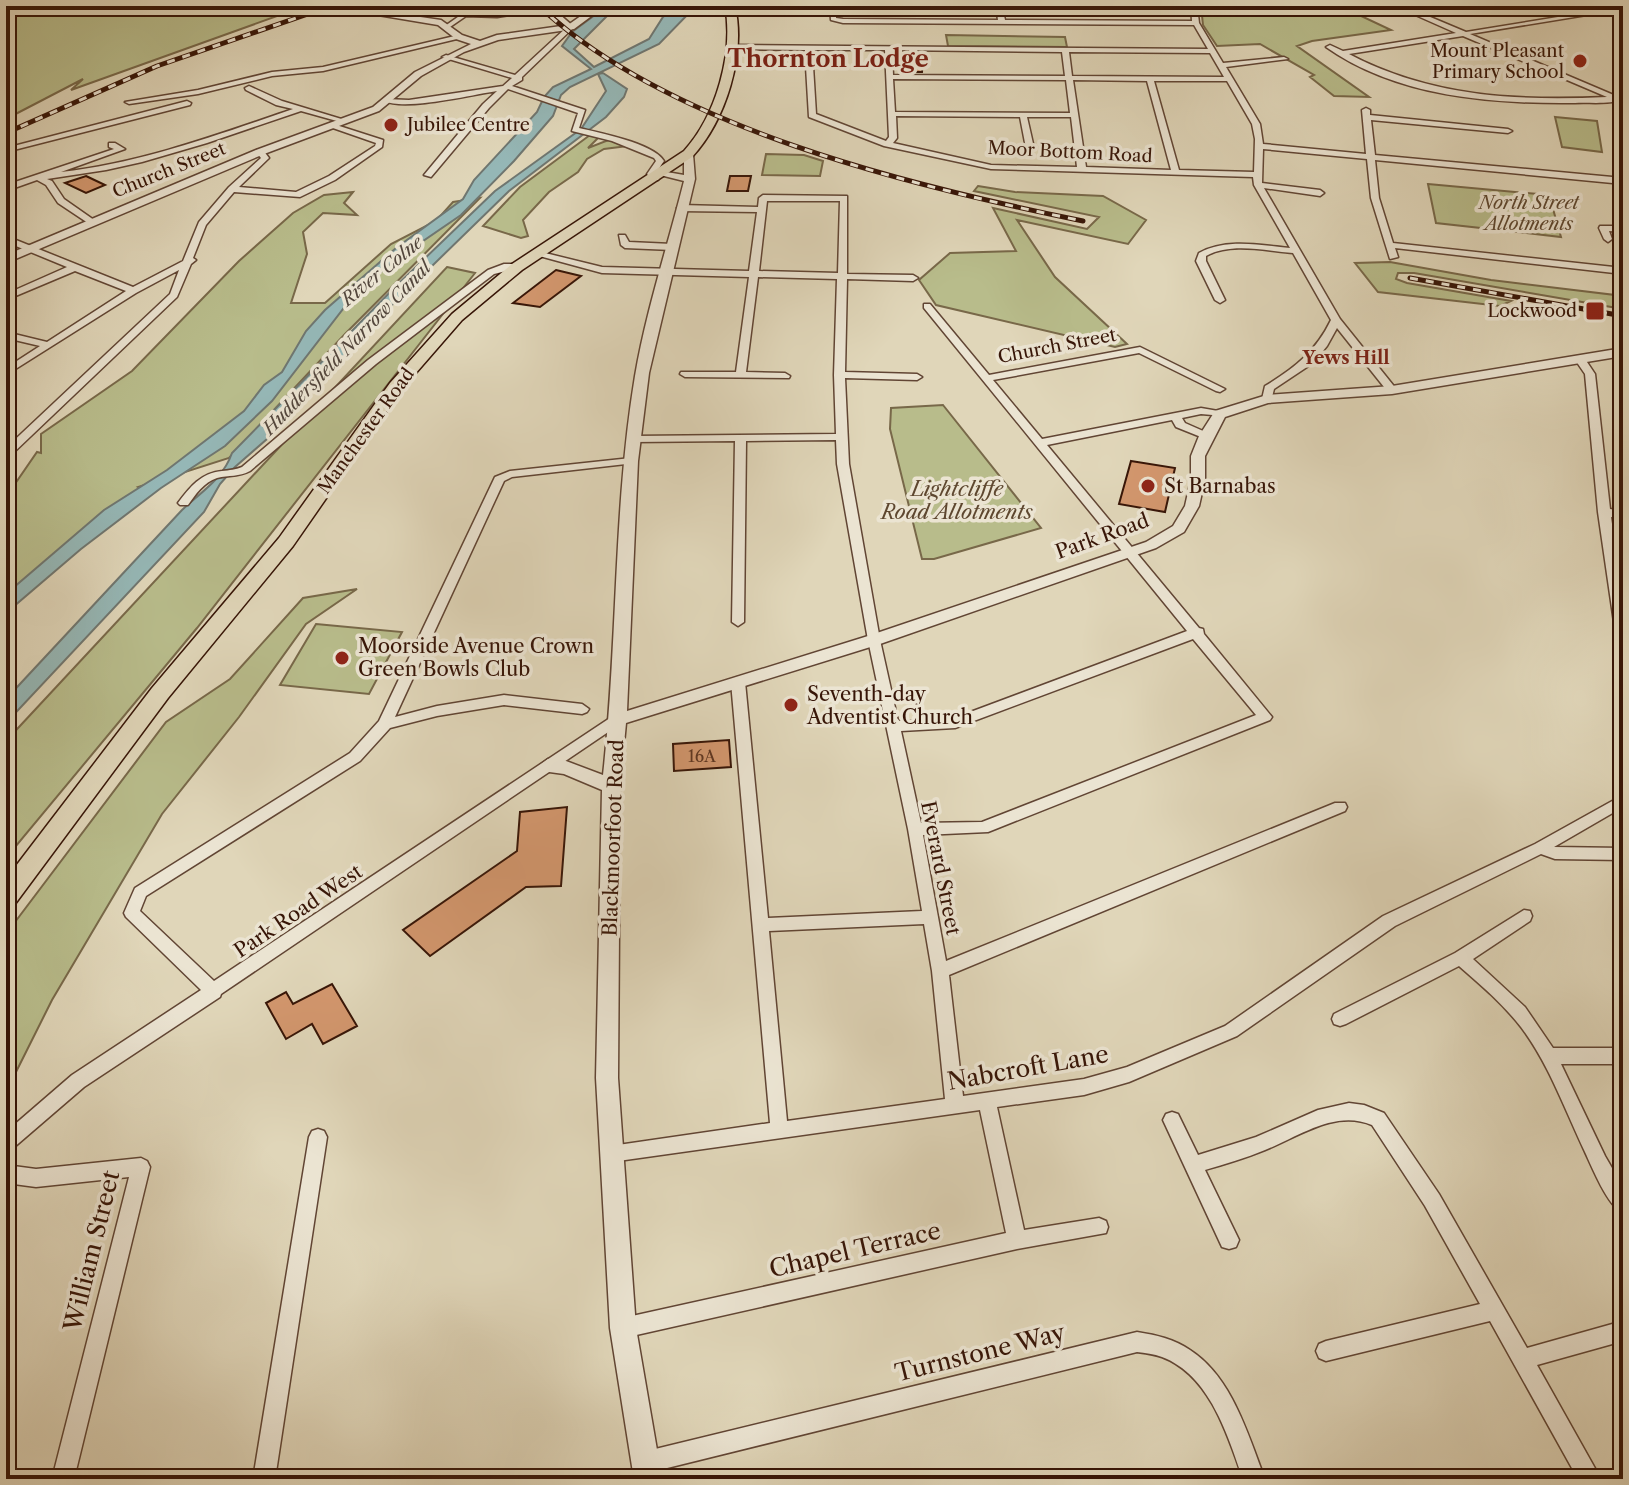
<svg xmlns="http://www.w3.org/2000/svg" width="1629" height="1485" font-family="'Libre Caslon Text',serif">
  <style>
    .green { fill: #b8bc8b; stroke: #786849; stroke-width: 2 }
    .water { fill: #95b7b6; stroke: #6f7670; stroke-width: 2 }
    .lines { fill: none; stroke-linecap: round; stroke-linejoin: round }
    .stream { stroke: #6f7670; stroke-width: 3 }
    .building { fill: #d3976e; stroke: #371507; stroke-width: 2 }
    .minor-casing { stroke: #614534; stroke-width: 3 }
    .tertiary-casing { stroke: #614534; stroke-width: 3 }
    .primary-casing { stroke: #371507; stroke-width: 3 }
    .minor { fill: #ebe4d2; fill-rule: evenodd }
    .tertiary { fill: #ebe4d2; fill-rule: evenodd }
    .primary { fill: #e0d6b9; fill-rule: evenodd }
    .rail-casing { stroke: #371507; stroke-width: 5 }
    .rail { stroke: #ebe4d2; stroke-width: 3; stroke-dasharray: 8; stroke-linecap: butt }
    .poi-dot { fill: #8f2418; stroke: #ebe4d2; stroke-width: 3 }
    .labels { text-anchor: middle; stroke-width: 7; stroke-linejoin: round; paint-order: stroke }
    .number-label { font-size: 16px; fill: #5e3621 }
    .far-poi-label { font-size: 18px; fill: #371507; stroke: #ebe4d2; text-anchor: end }
    .far-street-label { font-size: 18px; fill: #371507; stroke: #ebe4d2 }
    .far-park-label { font-size: 18px; font-style: italic; fill: #5e472f; stroke: #ebe4d2 }
    .far-water-label { font-size: 18px; font-style: italic; fill: #53463c; stroke: #ebe4d2 }
    .far-neighbourhood-label { font-size: 18px; font-weight: bold; fill: #7a1f14; stroke: #ebe4d2 }
    .poi-label { font-size: 20px; fill: #371507; stroke: #ebe4d2; text-anchor: start }
    .park-label { font-size: 20px; font-style: italic; fill: #5e472f; stroke: #ebe4d2 }
    .street-label { font-size: 20px; fill: #371507; stroke: #ebe4d2 }
    .far-district-label { font-size: 24px; font-weight: bold; fill: #7a1f14; stroke: #ebe4d2 }
    .near-street-label { font-size: 24px; fill: #371507; stroke: #ebe4d2 }
  </style>
  <rect width="100%" height="100%" fill="#e0d6b9"/>
  <filter id="stains"><feTurbulence type="fractalNoise" baseFrequency=".0025" numOctaves="4"/><feColorMatrix values="0 0 0 0 .2 0 0 0 0 .09 0 0 0 0 .02 0 0 0 .5 -.17"/></filter>
  <radialGradient id="worn" r=".72"><stop offset=".6" stop-color="#630" stop-opacity="0"/><stop offset="1" stop-color="#630" stop-opacity=".3"/></radialGradient>
  <path class="green" d="M6,6H214L240,9L246,6H305L71,90L83,79L6,119Z
    M1201,6H1340L1391,30L1312,41L1297,46L1369,97L1334,96L1310,77L1314,75L1260,44L1217,46L1203,25Z
    M946,35L1065,37L1067,47L948,46Z
    M1555,117L1597,121L1602,152L1562,147Z
    M590,135L599,137L588,148L611,139L628,146L604,149L587,159L578,172L549,192L523,220L528,236L521,238L483,226L520,187Z
    M766,154L804,155L823,161L820,176L762,175Z
    M1428,184L1549,195L1561,237L1436,223Z
    M978,186L1015,192L1103,196L1146,220L1128,244L1017,220L1055,277L1127,344L1115,347L936,305L919,280L950,253L1016,251L993,208L1087,229L1099,217L974,191Z
    M353,192L344,203L357,215L323,213L303,232L307,254L291,303H325L391,244L436,221L453,202L480,198L345,334L229,458L138,487L141,489L6,600V497L37,452L41,453V434L132,371L239,261L293,213L324,195Z
    M1390,262L1491,280L1623,296V309L1414,273H1398L1396,279L1407,283L1511,301L1500,306L1378,292L1355,263Z
    M447,267L475,273L197,628L6,858V741Z
    M943,405L1041,528L934,559H922L890,429L891,408Z
    M357,589L306,624L239,717L162,814L52,1000L6,1092V934L166,722L230,679L303,598Z
    M316,624L402,632L369,694L280,685Z"/>
  <path class="water" d="M607,6H617L574,49L594,67L649,39L663,17L676,6H696L659,44L570,87L561,95L553,116L514,161L461,215L391,263L350,300L272,401L225,446L161,488L81,549L6,613V594L104,510L167,470L244,411L264,385L282,372L306,331L325,310L396,248L463,199L474,180L537,112L544,97L553,87L591,69L562,46L572,32Z
    M603,73L627,89L624,97L606,117L509,191L393,304L275,432L235,467L220,484L204,512L6,723V699L182,510C201,492 223,479 232,453L395,287L495,191L581,129L606,91L598,74Z"/>
  <g class="lines">
    <path class="stream" d="M6,21L9,14L57,9L217,13L282,7"/>
  </g>
  <path class="building" d="M905,54H919L923,59L922,72H903Z
    M86,176L105,185L86,193L65,183Z
    M730,176H751L748,191H727Z
    M556,270L581,276L540,307L513,303Z
    M1131,461L1175,468L1165,512L1119,504Z
    M729,740L731,767L674,771L673,744Z
    M567,807L561,886L526,887L430,956L403,930L517,851L520,812Z
    M332,984L357,1026L323,1044L312,1024L286,1039L266,1003L286,992L293,1004Z"/>
  <g class="lines">
    <g class="minor-casing">
      <path id="minor" d="M541,6H550L574,27L522,77V80L512,86L585,110L579,128C600,133 653,143 664,161L655,174L659,178L658,180H652L647,174L656,161L654,158L612,141L572,131L578,113L508,89L489,108L431,177L424,175L483,104L497,91C471,95 406,111 384,101L385,99L409,100L503,86L512,78L442,57L446,55L515,75L567,27L546,9L497,17L466,16L450,27L445,26L465,12L497,13Z
        M830,6H836V18L843,19L998,20L996,6H1002L1005,20L1192,21L1191,6H1197L1199,23L1223,63L1284,57L1288,59L1226,67L1260,124L1263,144L1366,154L1362,110L1366,108L1370,110V115L1508,129L1512,131L1508,133L1371,120L1375,155L1623,178V184L1375,160L1379,198L1393,243L1623,268V274L1395,248L1398,257L1390,259L1371,198L1367,159L1263,149L1262,183L1320,190L1324,193L1320,196L1264,188L1340,319L1397,390L1396,392H1388L1337,328L1327,346L1313,363L1274,389L1271,401H1263L1262,399L1265,386C1295,368 1316,351 1331,320L1293,253C1266,251 1231,242 1206,256V261L1225,300L1220,303L1215,300L1196,261L1199,253C1226,238 1260,245 1290,248L1254,185L1253,177L991,169L884,146L809,117L805,50L733,49L729,47L733,45L1208,49L1194,25L843,23L831,20ZM812,50H885L889,137L886,141L816,114ZM892,50L1062,52L1065,76L893,75ZM1069,52L1210,53L1224,77L1072,76ZM893,79L1066,80L1070,113L895,112ZM1073,80L1147,81L1171,170L1086,167ZM1154,81H1227L1252,124L1255,139L1254,172L1179,170ZM896,116L1020,117L1026,148L1030,150L1034,148L1027,117H1071L1077,167L991,165L893,143L897,138Z
        M1395,6H1404L1466,32L1607,9L1605,12L1470,34L1623,99C1610,105 1589,102 1575,103C1491,104 1397,97 1326,47L1330,45L1343,51L1456,33ZM1463,36L1607,97C1516,101 1431,97 1349,54Z
        M459,35L461,38L323,71L272,76L198,94L129,104L125,102L198,90L272,72L323,67Z
        M249,86L282,101L348,121L344,123L301,111L207,143L142,162L106,170L47,179L52,181L64,199L94,220L95,222L91,225L58,203L46,185L37,180L6,191V185L114,149L109,147V143H115L125,149L61,172C141,163 217,135 293,109L276,105L246,90L245,88Z
        M187,101L191,103L190,105L6,152V148Z
        M330,123L383,140L382,147L335,180L300,197L234,192L206,225L193,258L196,260L191,264L177,297L10,456L6,457V448L170,294L179,270L136,293L6,375V368L40,346L6,338V332L47,342L126,291L75,271L6,300V294L67,267L6,242V236L133,287L183,261L199,222L229,187L261,158L256,152L257,150H263L269,158L239,187L296,192L329,176L375,146L376,143L330,127Z
        M763,195L847,196V274L913,275L918,278L913,281L847,279L845,372L917,374L922,377L917,380L845,378L849,464L880,640L898,721L949,720L1187,631L924,308V304H930L989,375L1140,347L1225,389L1220,392L1216,391L1139,353L993,380L1042,439L1201,408L1224,412V416L1201,414L1182,418L1185,423L1210,434L1211,436L1206,439L1176,427L1172,420L1047,445L1199,628L1203,629L1204,634L1272,717L1270,720L988,832L923,835L946,961L1335,803H1345L1347,807L1345,811L949,975L963,1096L1084,1079L1127,1067L1225,1026L1383,916L1535,844L1623,795V807L1554,847L1623,848V860L1555,859L1541,854L1395,926L1237,1036L1129,1082L1084,1095L997,1107L1024,1230L1099,1218L1106,1221L1108,1227L1106,1233L1017,1249L623,1338L616,1335L613,1328L616,1321L623,1318L1006,1233L980,1110L611,1162L605,1160L602,1154L605,1148L611,1146L770,1123L731,682L733,679L738,677L745,682L768,918L922,911L908,829L868,640L837,464L836,440L746,441L744,622L738,626L732,622L735,441L634,442L629,439L634,436L836,434L834,375L837,279L758,277L746,372L785,373L790,376L789,378L685,377L680,374L681,372H736L749,277L602,273L532,254L537,251L602,267L749,271L757,212L681,211L677,208L681,205L758,207L759,198ZM767,201H840L838,273L759,271ZM1193,639L1256,715L982,822L921,823L901,731L955,728ZM924,924L932,971L945,1099L787,1121L769,931Z
        M1600,226H1623V232L1609,231L1612,239L1608,242L1604,239L1599,228Z
        M619,235H625L629,242L672,244L677,247L672,250L625,248L621,245Z
        M504,264H517L522,267L494,274L376,364L250,471C239,477 229,475 217,478C204,482 195,495 188,505H180L178,503C190,487 201,473 222,471C230,470 235,470 242,467L368,360L488,270Z
        M1581,358L1585,359L1595,374L1610,509L1623,511V519L1611,517L1623,600V647L1617,643L1598,512L1585,374L1576,361Z
        M631,458L637,461L635,463L512,477L504,481L395,717L437,706L504,695L582,704L589,709L587,712L582,714L504,705L437,716L390,728L360,761L146,896L140,911L214,981L613,716H623L625,719L623,722L221,994L220,997L84,1087L12,1149L6,1151V1132L72,1075L201,990L126,917L124,913L135,888L350,753L379,721L495,477L510,471Z
        M1524,910L1530,911L1532,916L1530,921L1473,959L1525,1007L1553,1048H1623V1064H1561L1605,1156L1623,1187V1213C1608,1207 1592,1167 1585,1152C1565,1110 1549,1064 1521,1027C1503,1004 1481,985 1459,966L1346,1024L1340,1026L1334,1024L1332,1019L1334,1014L1455,953Z
        M1349,1103L1364,1105L1384,1113L1439,1194L1527,1348L1623,1321V1341L1537,1365L1601,1479H1578L1490,1321L1326,1361L1319,1358L1316,1351L1319,1344L1326,1341L1480,1304L1425,1206L1372,1125C1335,1109 1298,1137 1265,1150C1246,1158 1225,1164 1205,1170L1239,1240L1236,1247L1229,1249L1222,1247L1163,1120L1166,1114L1172,1112L1178,1114L1198,1155L1256,1137L1318,1110Z
        M318,1129L324,1131L327,1137L275,1479H253L309,1137L312,1131Z
        M141,1158L147,1161L150,1167L74,1479H52L129,1177L36,1187L6,1183V1165L36,1169Z
        M1137,1332C1156,1335 1174,1339 1190,1350C1232,1377 1248,1435 1265,1479H1243C1228,1436 1210,1375 1162,1357C1154,1354 1145,1353 1137,1352L647,1473L639,1470L636,1462L639,1454L647,1451Z"/>
    </g>
    <g class="tertiary-casing">
      <path id="tertiary" d="M324,6H345L441,20L462,35L480,41L497,35L568,25L595,6H605L574,29L498,40L464,52L421,76L379,111L264,154L6,263V255L256,150L373,107L415,72L471,44L456,39L438,25Z
        M684,152L693,154L695,179L649,373L638,461L627,711L868,636L1146,542L1173,526L1185,506L1191,479V456L1199,436L1215,411L1267,395L1392,386L1623,348V356L1392,394L1268,403L1225,417L1205,456V479L1199,506L1184,532L1156,548L880,644L626,723L620,786L618,1078L636,1328L662,1479H634L610,1328L596,1078L602,790L564,774L542,771L539,766L548,759L566,761L603,775C618,643 613,508 635,376C646,311 668,245 684,181L656,174L661,171L684,175Z"/>
    </g>
    <g class="primary-casing">
      <path id="primary" d="M725,6H735C746,55 726,120 692,157L522,270L462,320L402,389L293,546L168,698L15,904L6,907V879L152,688L279,538L390,383L452,314L512,264L684,151C716,116 734,53 725,6Z
        M1589,6H1604L1623,12V19Z"/>
    </g>
    <use href="#minor" class="minor"/>
    <use href="#tertiary" class="tertiary"/>
    <use href="#primary" class="primary"/>
    <g class="rail-casing">
      <path id="rail" d="M539,6C669,128 911,186 1083,221
        M6,133L157,66L331,6
        M1410,278L1623,316"/>
    </g>
    <use href="#rail" class="rail"/>
  </g>
  <g class="poi-dot">
    <circle cx="1580" cy="61" r="8"/>
    <circle cx="391" cy="125" r="8"/>
    <rect x="1585" y="301" width="20" height="20" rx="4"/>
    <circle cx="1148" cy="486" r="8"/>
    <circle cx="342" cy="658" r="8"/>
    <circle cx="791" cy="705" r="8"/>
  </g>
  <g class="labels">
    <g class="number-label">
      <text x="702" y="762">16A</text>
    </g>
    <g class="far-poi-label">
      <text x="1564" y="57">Mount Pleasant<tspan x="1564" dy="21">Primary School</tspan></text>
      <text x="407" y="131" text-anchor="start">Jubilee Centre</text>
      <text x="1577" y="317">Lockwood</text>
    </g>
    <g class="far-street-label">
      <text transform="translate(1070 152) rotate(3)" y="6">Moor Bottom Road</text>
      <text transform="translate(169 170) rotate(-22)" y="6">Church Street</text>
      <text transform="translate(1057 346) rotate(-11)" y="6">Church Street</text>
      <text transform="translate(366 431) rotate(-54)" y="6">Manchester Road</text>
    </g>
    <g class="far-park-label">
      <text x="1529" y="209">North Street<tspan x="1529" dy="21">Allotments</tspan></text>
    </g>
    <g class="far-water-label">
      <text transform="translate(382 271) rotate(-39)" y="6">River Colne</text>
      <text transform="translate(347 348) rotate(-46)" y="6">Huddersfield Narrow Canal</text>
    </g>
    <g class="far-neighbourhood-label">
      <text x="1346" y="364">Yews Hill</text>
    </g>
    <g class="poi-label">
      <text x="1164" y="493">St Barnabas</text>
      <text x="358" y="653">Moorside Avenue Crown<tspan x="358" dy="23">Green Bowls Club</tspan></text>
      <text x="807" y="701">Seventh-day<tspan x="807" dy="23">Adventist Church</tspan></text>
    </g>
    <g class="park-label">
      <text x="957" y="496">Lightcliffe<tspan x="957" dy="23">Road Allotments</tspan></text>
    </g>
    <g class="street-label">
      <text transform="translate(1102 536) rotate(-20)" y="7">Park Road</text>
      <text transform="translate(613 838) rotate(-88)" y="7">Blackmoorfoot Road</text>
      <text transform="translate(941 868) rotate(79)" y="7">Everard Street</text>
      <text transform="translate(298 911) rotate(-34)" y="7">Park Road West</text>
    </g>
    <g class="far-district-label">
      <text x="828" y="67">Thornton Lodge</text>
    </g>
    <g class="near-street-label">
      <text transform="translate(1028 1068) rotate(-10)" y="8">Nabcroft Lane</text>
      <text transform="translate(855 1250) rotate(-13)" y="8">Chapel Terrace</text>
      <text transform="translate(92 1251) rotate(-76)" y="8">William Street</text>
      <text transform="translate(980 1353) rotate(-14)" y="8">Turnstone Way</text>
    </g>
  </g>
  <rect width="1629" height="1485" fill="none" stroke="#e0d6b9" stroke-width="32"/>
  <rect x="8" y="8" width="1613" height="1469" fill="none" stroke="#371507" stroke-width="4"/>
  <rect x="16" y="16" width="1597" height="1453" fill="none" stroke="#371507" stroke-width="2"/>
  <rect width="100%" height="100%" filter="url(#stains)"/>
  <rect width="100%" height="100%" fill="url(#worn)"/>
</svg>
